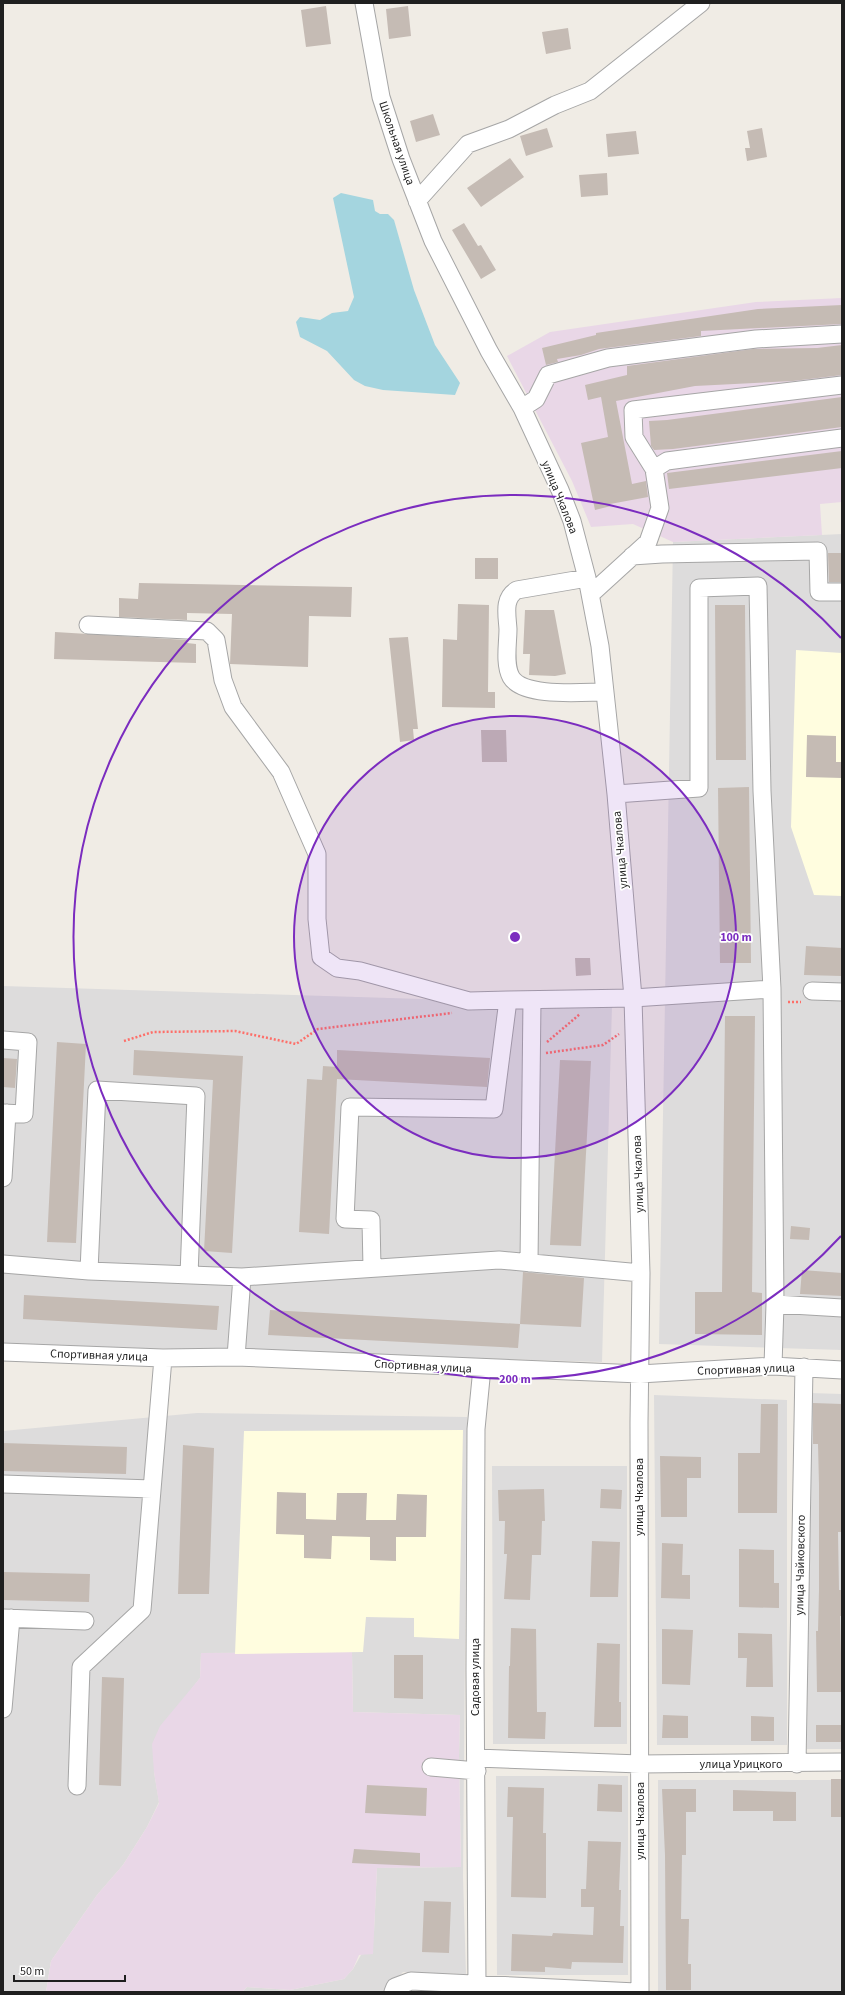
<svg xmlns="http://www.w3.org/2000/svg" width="845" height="1995" font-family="'Source Sans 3',sans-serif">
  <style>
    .residential { fill: #dddcdc }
    .industrial { fill: #e9d7e7 }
    .education { fill: #fffddf }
    .water { fill: #a4d5df }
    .building { fill: #c5bbb4 }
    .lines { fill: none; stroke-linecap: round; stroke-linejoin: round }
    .minor-casing { stroke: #a6a6a6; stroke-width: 19 }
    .path { stroke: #fd6f69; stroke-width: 2.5; stroke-dasharray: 2 2; stroke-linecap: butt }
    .minor { stroke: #fff; stroke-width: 17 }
    .ring { fill: none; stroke: #7b2cbf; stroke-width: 2 }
    .labels { text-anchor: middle; stroke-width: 3.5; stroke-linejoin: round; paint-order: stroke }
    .street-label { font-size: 12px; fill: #1f1f1f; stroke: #fff }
    .centre { fill: #7b2cbf; stroke: #fff; stroke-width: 2 }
    .ring-label { font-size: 12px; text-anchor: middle; font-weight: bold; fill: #7b2cbf; stroke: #fff; stroke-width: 3.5; stroke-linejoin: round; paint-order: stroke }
  </style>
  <rect width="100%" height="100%" fill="#f0ece5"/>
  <path class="residential" d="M842,534V1350L659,1344L673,542Z
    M3,986L612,1005L602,1362L3,1344Z
    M809,1393L842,1394V1749H807Z
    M654,1395L787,1400V1745H657Z
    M197,1413L467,1417L463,1877L466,1974L403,1972L385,1992H242L247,1987L290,1990L344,1979L353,1969L374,1932L377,1868L461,1867L459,1755L460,1715L353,1712L352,1652L201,1653L200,1678L183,1700L154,1772L159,1802L147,1827L123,1865L97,1895L51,1961L46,1992H3V1431Z
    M492,1466H627V1744H493Z
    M496,1776H628V1975H497Z
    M658,1780H842V1992H658Z"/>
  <path class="industrial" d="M842,298V502L820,504L822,535L673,542L633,524L591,527L572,481L507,356L550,332L756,302Z
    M352,1652L353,1712L460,1715L459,1755L461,1867L377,1868L373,1954L359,1955L353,1969L344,1979L290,1990L247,1987L242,1992H46L51,1961L97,1895L123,1865L147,1827L159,1803L154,1772L152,1744L160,1726L200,1678L201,1653Z"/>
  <path class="education" d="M796,650L842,653V896L814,895L791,827Z
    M463,1430L459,1639L414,1637V1618L366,1617L363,1652L235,1654L244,1431Z"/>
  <path class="water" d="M341,193L373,200L375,211L380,214H388L394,220L414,290L435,345L460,383L455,395L383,390L365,386L354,380L327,351L300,337L296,322L300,317L320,320L332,313L348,311L354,297L333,198Z"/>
  <path class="building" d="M326,6L331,44L306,47L301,10Z
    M408,6L411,36L389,39L386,9Z
    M568,28L571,49L546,54L542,32Z
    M433,114L440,135L416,142L410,121Z
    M547,128L553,147L526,156L520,136Z
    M762,128L767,157L747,161L745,148H750L747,131Z
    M636,131L639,154L608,157L606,134Z
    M510,158L524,177L481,207L467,188Z
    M607,173L608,195L581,197L579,175Z
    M464,223L478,246L481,245L496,270L481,279L452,230Z
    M842,305V324L701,331V336L599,349L581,355L557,359L558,362L546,365L542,348L596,335V333L758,309Z
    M842,345V375L793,381L695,386L616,401L632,484L646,481L648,497L610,504L611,506L595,510L581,443L608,437L601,397L588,400L585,385L627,375V366L753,349L817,348Z
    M842,397V427L673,449L654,450L651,446L649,421L667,420Z
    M842,451V468L669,489L667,473Z
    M828,553H842V582H829Z
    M475,558H498V579H475Z
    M139,583L352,587L351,617L309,616L308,667L230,664L232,614L187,613V620L119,617V598L138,599Z
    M458,604L489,605L488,692H495V708L442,707L443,639L457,640Z
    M715,605H745L746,760H716Z
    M525,610H554L566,674L555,676L529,675L530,654H523Z
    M55,632L187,640V643L196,644V663L54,659Z
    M408,637L418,729H413L414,740L400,742L389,638Z
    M481,730H506L507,762H482Z
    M807,735L836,736V762H842V778L806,777Z
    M749,787L751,963H720L718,788Z
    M806,946L842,948V976L804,975Z
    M575,958H590L591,975L576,976Z
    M725,1016H755L752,1292L762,1293V1335L695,1334V1292H722Z
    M57,1042L86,1044L76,1243L47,1242Z
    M134,1050L243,1056L232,1253L204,1251L213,1080L133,1075Z
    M337,1050L490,1058L487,1087L337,1079L329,1234L299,1232L307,1079L322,1080L323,1066L337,1067Z
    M3,1058L17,1059L15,1088L3,1087Z
    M560,1060L591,1061L581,1246L550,1245Z
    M791,1226L810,1228L809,1240L790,1239Z
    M802,1270L842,1273V1296L800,1294Z
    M523,1272L584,1278L581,1327L520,1324Z
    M24,1295L219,1306L217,1330L23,1319Z
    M270,1310L520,1324L518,1348L268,1335Z
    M813,1403L842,1404V1532H838L839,1590H842V1616H840L842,1692H817L816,1631H818L819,1590V1485L818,1444H813Z
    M761,1404H778L777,1513H738V1453H760Z
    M3,1443L127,1447L126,1474L3,1471Z
    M183,1445L214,1448L209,1594H178Z
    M660,1456L701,1457V1478H687V1517H661Z
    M544,1489L545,1521H542L541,1555H532L530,1600L504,1599L507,1554H504L505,1521H499L498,1490Z
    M601,1489L622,1490L621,1509L600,1508Z
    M277,1492L306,1493V1519L336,1520L337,1493H367L366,1520H396L397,1494L427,1495L426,1537H396V1561L370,1560V1537L332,1536L331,1559L304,1558V1535L276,1534Z
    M592,1541L620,1542L618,1597H590Z
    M662,1543L683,1544L682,1575H690V1599L661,1598Z
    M739,1549L774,1550V1583H779V1608L739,1607Z
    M3,1572L90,1574L89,1602L3,1600Z
    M511,1628L536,1629L537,1712H546L545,1739L508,1738L509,1666H510Z
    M662,1629L693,1630L690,1685L662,1684Z
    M738,1633L772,1634L773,1687H746L747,1658H738Z
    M597,1643L620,1644L619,1702H621V1727H594Z
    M394,1655H423V1699L394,1698Z
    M102,1677L124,1678L121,1786L99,1785Z
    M663,1715L688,1716V1738H662Z
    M751,1716L774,1717V1741H751Z
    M816,1725H842V1742H816Z
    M831,1779H842V1817H831Z
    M598,1784L622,1785V1812L597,1811Z
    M367,1785L427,1788L426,1816L365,1813Z
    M508,1787L544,1788L543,1833H546V1898L511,1897L513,1817H507Z
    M662,1789H696V1812H686V1855H682L681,1919H689L688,1964H691V1990H666L665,1855Z
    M733,1790L796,1792V1821H773V1811H733Z
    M588,1841L621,1842L619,1890H621L620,1926H624L623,1963L572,1962L571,1969L545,1967V1972L511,1971L512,1934L552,1936L553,1933L593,1935L594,1907H581V1889H586Z
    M354,1849L420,1853V1866L352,1863Z
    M424,1901L451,1902L449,1953L422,1952Z"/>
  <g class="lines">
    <g class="minor-casing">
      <path id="minor" d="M364,3L381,97L401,159L433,241L489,351L522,408L560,490L572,521L587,578L600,646L616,794L633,998L641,1273L639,1422L640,1992
        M417,201L468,144L509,129L555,105L590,91L701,3
        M522,408L536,399L548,375L608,358L756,339L842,334
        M654,469L634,437L633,410L842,385
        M632,556L662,554L818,551L819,592H842
        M587,578L517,590C503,598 507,614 508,629C508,643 504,664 511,677C523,698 583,692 605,692
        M591,594L648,542L660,508L654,469L667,461L842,438
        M88,625L207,631L216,640L223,680L233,707L281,772L317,854V919L321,957L337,968L360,971L469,1001L508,1000
        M616,794L699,788V588L758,586L762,791L772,989L775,1304L773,1366
        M812,991L842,992
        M3,1040L28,1042L24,1114L3,1113
        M3,1178L7,1113
        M529,1263L532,1000
        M3,1264L89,1271L242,1277L499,1260L641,1273
        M372,1268L371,1220L345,1219L350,1107L494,1109L508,1000L633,998L772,989
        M89,1271L97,1090L196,1096L189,1275
        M775,1304L842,1308
        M3,1352L163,1358L236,1357L640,1374L773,1366L842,1370
        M236,1357L242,1277
        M3,1484L152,1489
        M3,1618L85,1621
        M3,1709L11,1618
        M476,1758L640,1764L842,1762
        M797,1764L804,1367
        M431,1767L477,1771
        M77,1786L81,1667L142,1610L163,1358
        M477,1985L475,1670L476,1429L482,1368
        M393,1992L395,1987L411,1981L636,1992"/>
    </g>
    <path class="path" d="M788,1002H801
      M124,1041L153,1032L235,1031L296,1044L318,1029L452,1013
      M547,1042L580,1014
      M546,1053L603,1045L619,1034"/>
    <use href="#minor" class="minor"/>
  </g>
  <circle cx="515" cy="937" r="221" fill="#7b2cbf" fill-opacity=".12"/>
  <g class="ring">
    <circle cx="515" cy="937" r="221"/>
    <path d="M841 1236A442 442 0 1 1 841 638"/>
  </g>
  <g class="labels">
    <g class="street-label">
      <text transform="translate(397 143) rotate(71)" y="4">Школьная улица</text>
      <text transform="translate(560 497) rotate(68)" y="4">улица Чкалова</text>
      <text transform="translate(620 850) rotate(-95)" y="4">улица Чкалова</text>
      <text transform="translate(638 1174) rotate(-92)" y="4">улица Чкалова</text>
      <text transform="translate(99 1355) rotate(2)" y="4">Спортивная улица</text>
      <text transform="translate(423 1366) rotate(3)" y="4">Спортивная улица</text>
      <text transform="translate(746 1369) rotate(-2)" y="4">Спортивная улица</text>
      <text transform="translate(639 1497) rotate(-90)" y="4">улица Чкалова</text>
      <text transform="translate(800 1565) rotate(-89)" y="4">улица Чайковского</text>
      <text transform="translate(475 1677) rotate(-90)" y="4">Садовая улица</text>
      <text x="741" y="1768">улица Урицкого</text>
      <text transform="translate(640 1821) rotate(-90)" y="4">улица Чкалова</text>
    </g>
  </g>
  <circle cx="515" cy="937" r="6" class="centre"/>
  <g class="ring-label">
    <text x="736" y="941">100 m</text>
    <text x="515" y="1383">200 m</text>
  </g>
  <rect width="845" height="1995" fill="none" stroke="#1f1f1f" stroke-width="8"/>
  <path d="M14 1975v6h111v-6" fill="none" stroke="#1f1f1f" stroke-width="2"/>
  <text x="20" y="1975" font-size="12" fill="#1f1f1f" stroke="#ffffff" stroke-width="3" paint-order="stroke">50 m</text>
</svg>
